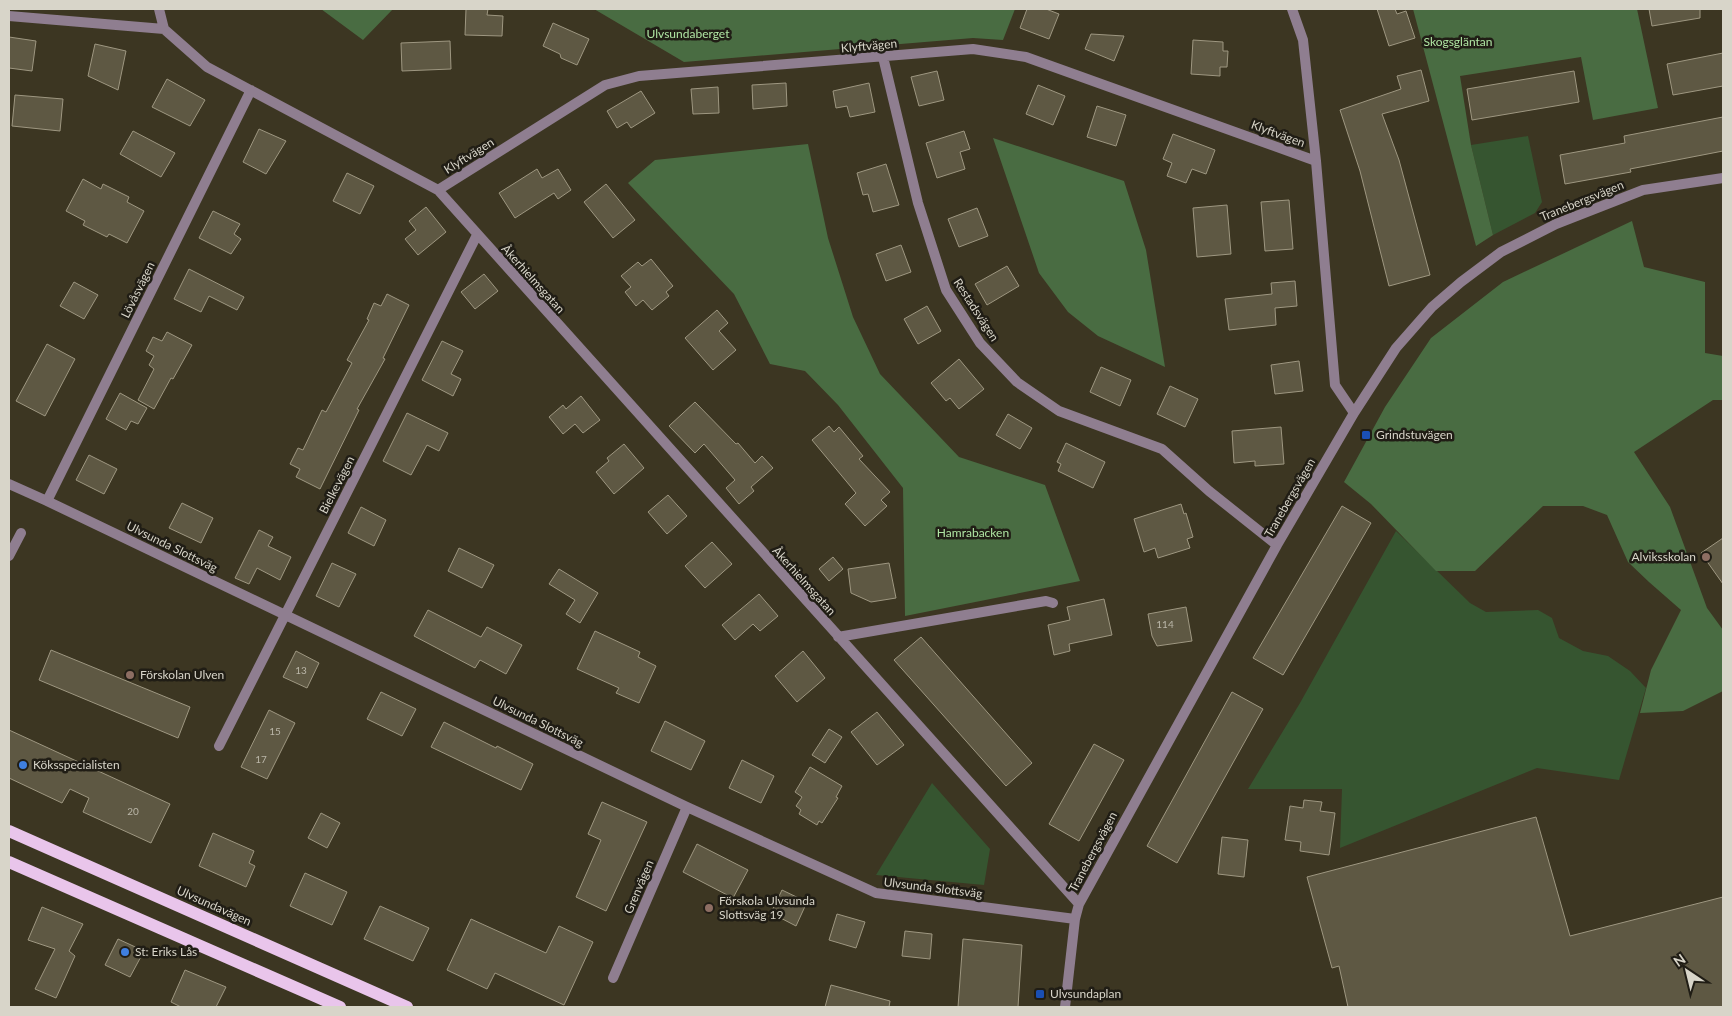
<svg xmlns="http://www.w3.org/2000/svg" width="1732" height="1016" font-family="Lato,sans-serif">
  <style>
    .green { fill: #365530 }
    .forest { fill: #496c42 }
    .building { fill: #5e5843; stroke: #9e9781 }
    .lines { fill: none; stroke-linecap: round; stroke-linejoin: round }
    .minor { stroke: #8f7e90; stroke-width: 10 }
    .primary { stroke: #e9c5eb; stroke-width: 12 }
    .transit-dot { fill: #1a4fb4; stroke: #201d15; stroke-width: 2 }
    .education-dot { fill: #8d6e63; stroke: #201d15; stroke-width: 2 }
    .shop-dot { fill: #3f7fe0; stroke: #201d15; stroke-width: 2 }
    .labels { text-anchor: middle; stroke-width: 5; stroke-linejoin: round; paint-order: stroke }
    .number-label { font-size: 10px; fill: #bab6a8 }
    .park-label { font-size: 12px; fill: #afe5a3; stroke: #201d15 }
    .street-label { font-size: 12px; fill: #d8d5c9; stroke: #201d15 }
    .poi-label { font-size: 12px; fill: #d8d5c9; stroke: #201d15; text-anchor: start }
  </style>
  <rect width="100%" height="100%" fill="#3c3622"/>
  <path class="green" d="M1528,136L1542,202L1535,213L1493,235L1471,145Z
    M1396,531L1470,603L1486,612L1538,610L1552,618L1559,638L1583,651L1608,656L1630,671L1646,688L1619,780L1537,768L1340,848L1342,789H1248L1300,703Z
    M932,783L990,849L984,885L876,875Z"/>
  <path class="forest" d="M321,9H393L363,40Z
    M594,9H1015L1003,40L973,38L684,62Z
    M1413,9H1637L1658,108L1593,120L1581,57L1460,76L1471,145L1493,235L1476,246Z
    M993,138L1124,181L1146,250L1165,367L1098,336L1068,312L1039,273Z
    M808,144L828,238L853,317L880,374L959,457L1045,485L1080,581L905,616L903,488L838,405L805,371L770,364L734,294L628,183L655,160Z
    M1632,221L1644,267L1705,282V353L1723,356V400H1713L1634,452L1670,507L1707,608L1723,630V691L1683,711L1640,713L1651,670L1681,610L1649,582L1628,562L1607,515L1583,506H1543L1475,571H1436L1371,504L1344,482L1385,407L1431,338L1503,282Z"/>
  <path class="building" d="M466,9H488L487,15L503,16L502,36L465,35Z
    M1027,9H1046L1059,14L1049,39L1020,28Z
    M1377,9H1395L1397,14L1406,11L1415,38L1389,46Z
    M1649,9H1700V18L1652,26Z
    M553,23L589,39L577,65L561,58L560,54L543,46Z
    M1091,34L1124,36L1114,61L1085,49Z
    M9,37L36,41L32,71L9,68Z
    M1193,40L1223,42V51H1228L1227,67H1220V76L1191,74Z
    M450,41L451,69L402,71L401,43Z
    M95,44L126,51L118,90L88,76Z
    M1723,53V86L1673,95L1667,64Z
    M1421,70L1429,101L1382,114L1399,160L1430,275L1389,286L1360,171L1340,110L1401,89L1397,76Z
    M937,71L944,100L919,106L911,77Z
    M1574,71L1579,102L1472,120L1467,89Z
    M167,79L205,100L190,126L152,107Z
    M786,83L787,106L753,109L752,85Z
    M869,83L875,112L850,117L847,106L836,108L833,91Z
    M1038,85L1065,96L1053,125L1026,114Z
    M718,87L719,113L693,114L691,89Z
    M641,91L655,113L631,128L627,122L617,128L607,111Z
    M15,95L63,99L60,131L12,126Z
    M1097,106L1126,115L1116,146L1087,137Z
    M1723,117V151L1630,169L1631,172L1565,184L1560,155L1625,143L1624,136Z
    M259,129L286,141L266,174L243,162Z
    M133,131L175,153L161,177L120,154Z
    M964,131L970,149L960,152L965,169L937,178L926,143Z
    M1173,134L1215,150L1206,174L1192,169L1186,183L1167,176L1172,163L1163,159Z
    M886,164L899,205L873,212L868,194L863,195L857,173Z
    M537,169L542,178L558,169L571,190L558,199L554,193L515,218L499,193Z
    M347,173L374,186L360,214L333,201Z
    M83,179L101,189L103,184L129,197L127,202L144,211L127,243L109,234L107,237L83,225L85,221L66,211Z
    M606,184L635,220L613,238L584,202Z
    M1289,200L1293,249L1265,251L1261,202Z
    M1227,205L1231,254L1197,257L1193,208Z
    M426,207L446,232L418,255L405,239L416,230L409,221Z
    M977,208L988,236L959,247L948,219Z
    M213,211L240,224L234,234L241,239L231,254L199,238Z
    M901,245L911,272L886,281L876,254Z
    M651,259L673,286L666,292L669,296L652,310L643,300L636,306L625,292L631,287L621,276L638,262L642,266Z
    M1007,266L1019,286L987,305L975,284Z
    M189,269L244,297L237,310L209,296L201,312L174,299Z
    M484,274L498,291L475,309L461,292Z
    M1295,281L1297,306L1275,308L1276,325L1229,330L1225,299L1272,294L1271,283Z
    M74,282L98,295L84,319L60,306Z
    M387,294L409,305L383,358L385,359L357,409L359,410L320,489L296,477L300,469L290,464L298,448L303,450L322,410L326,412L352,363L347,360L369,320L367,319L374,303L381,306Z
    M927,306L941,331L918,344L904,319Z
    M717,310L728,323L719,331L736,350L713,370L685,338Z
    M167,332L192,345L173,379L171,378L154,409L138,400L154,369L149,365L154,356L146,351L153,337L162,341Z
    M442,341L463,351L451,374L461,379L453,396L422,380Z
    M47,344L75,359L45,416L16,401Z
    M959,359L984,389L959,409L950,398L946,401L931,383Z
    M1299,361L1303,391L1275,394L1271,365Z
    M1101,367L1131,380L1120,406L1090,392Z
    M1170,386L1198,399L1185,427L1157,414Z
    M120,393L147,408L138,424L131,421L126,430L106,419Z
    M581,396L600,420L583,433L575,424L563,434L549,417L563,405L566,409Z
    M695,402L736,444L738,443L755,463L762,456L773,468L751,487L754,491L739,504L726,488L735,480L704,444L695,453L669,426Z
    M407,413L448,433L439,451L427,445L411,475L383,461Z
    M1008,414L1032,428L1020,449L996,435Z
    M829,426L834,432L839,427L863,456L859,459L890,492L881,500L887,506L865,526L845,504L856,493L812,440Z
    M1281,427L1284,464L1255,466V461L1234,463L1232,431Z
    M1066,443L1105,462L1093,488L1058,471L1061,464L1057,462Z
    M624,444L644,468L614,494L596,472L609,461L607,458Z
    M89,455L117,469L104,494L76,480Z
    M668,495L687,516L667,534L648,512Z
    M182,503L213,518L201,543L169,528Z
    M1181,504L1184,514L1186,513L1193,537L1187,539L1190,548L1158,558L1155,548L1144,552L1134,519Z
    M1342,506L1371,523L1283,675L1253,658Z
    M361,507L386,520L374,546L348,533Z
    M259,530L273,537L268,546L291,557L280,580L257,568L249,584L235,578Z
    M1723,538V584L1701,553Z
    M712,542L732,564L705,588L685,566Z
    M459,548L494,565L482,588L448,571Z
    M833,557L843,569L829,581L819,569Z
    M332,563L356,574L339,607L316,596Z
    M889,563L896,598L871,602L851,593L848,569Z
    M559,569L598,593L580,623L566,614L575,600L549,584Z
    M759,594L778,616L760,631L753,624L735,640L722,625Z
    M1104,599L1112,635L1069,644L1070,651L1054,655L1048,625L1070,620L1067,607Z
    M1186,607L1192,641L1157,646L1152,636L1148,614Z
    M428,610L481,637L487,627L522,645L506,674L480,660L475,668L414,636Z
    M595,631L640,652L638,657L656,666L639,703L616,693L619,688L577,669Z
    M921,637L1032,763L1006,786L894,660Z
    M51,650L190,707L178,738L39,680Z
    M296,651L319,663L307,688L283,677Z
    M803,651L825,678L797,702L775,676Z
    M381,692L416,709L402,736L367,719Z
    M1232,692L1263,709L1177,863L1147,846Z
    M269,710L295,723L267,779L241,767Z
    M877,712L904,745L877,765L851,732Z
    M665,721L705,741L691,770L651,751Z
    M444,722L496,748L497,746L533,764L521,790L431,747Z
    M829,729L842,737L825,763L812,755Z
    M9,730L170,804L151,843L83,812L89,798L70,789L62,803L9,778Z
    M1094,744L1124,760L1079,841L1049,824Z
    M742,760L774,776L761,803L729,788Z
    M810,767L842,786L836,797L838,798L822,823L819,821L817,825L799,814L801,810L796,806L802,797L795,792Z
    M1304,800L1322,802L1320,811L1335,813L1329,855L1300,851L1301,842L1285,840L1290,806L1303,808Z
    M602,802L647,822L606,911L576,897L601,840L588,834Z
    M321,813L340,823L327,848L308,838Z
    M1536,817L1570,936L1723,897V1007H1348L1339,966L1332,968L1307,877Z
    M213,833L254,851L249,863L255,866L246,887L199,866Z
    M1222,837L1248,840L1244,877L1218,874Z
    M697,844L748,870L733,898L683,872Z
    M305,873L347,892L332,925L290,906Z
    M782,890L807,902L796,926L771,913Z
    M380,906L429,928L413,961L364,939Z
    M42,907L83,924L69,951L75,956L56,998L35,989L55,949L28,940Z
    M837,914L865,922L856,948L829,940Z
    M471,919L546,953L559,926L593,942L564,1005L495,973L487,989L447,970Z
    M905,931L932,934L930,959L902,956Z
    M118,939L144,951L130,977L105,965Z
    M963,939L1022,945L1018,1007H958Z
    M185,970L226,987L216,1007H181L171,1002Z
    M831,985L890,1001L889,1007H825Z"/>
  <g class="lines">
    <path class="minor" d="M159,9L164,29L207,67L438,190L1079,904
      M1292,9L1303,40L1316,161L1335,385L1354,413
      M9,16L164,29
      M883,57L918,203L946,290L980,343L1017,382L1059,411L1162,449L1209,491L1277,545
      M438,190L605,85L639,76L973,49L1026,57L1316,161
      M9,484L47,501L687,807L876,893L1075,919
      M47,501L251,90
      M9,556L21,533
      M838,637L1046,601L1053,603
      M219,746L477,235
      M613,978L687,807
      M1065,1007L1075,919L1079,904L1277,545L1354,413L1396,348L1432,307L1461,282L1501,252L1556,224L1643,190L1723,178"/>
    <path class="primary" d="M9,831L407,1007
      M9,862L340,1007"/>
  </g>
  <g class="transit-dot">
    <rect x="1361" y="430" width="10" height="10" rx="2.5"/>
    <rect x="1035" y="989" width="10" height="10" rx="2.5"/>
  </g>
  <g class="education-dot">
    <circle cx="1706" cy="557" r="5"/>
    <circle cx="130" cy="675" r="5"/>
    <circle cx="709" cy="908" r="5"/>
  </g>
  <g class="shop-dot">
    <circle cx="23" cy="765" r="5"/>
    <circle cx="125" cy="952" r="5"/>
  </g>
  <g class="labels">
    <g class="number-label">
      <text x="1165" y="628">114</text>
      <text x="301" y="674">13</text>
      <text x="275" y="735">15</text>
      <text x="261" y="763">17</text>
      <text x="133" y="815">20</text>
    </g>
    <g class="park-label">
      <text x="688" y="38">Ulvsundaberget</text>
      <text x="1458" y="46">Skogsgläntan</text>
      <text x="973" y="537">Hamrabacken</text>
    </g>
    <g class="street-label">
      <text transform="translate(869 46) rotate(-5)" y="4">Klyftvägen</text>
      <text transform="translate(1278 134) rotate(20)" y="4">Klyftvägen</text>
      <text transform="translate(469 156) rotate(-32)" y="4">Klyftvägen</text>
      <text transform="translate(1582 201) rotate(-22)" y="4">Tranebergsvägen</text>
      <text transform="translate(533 279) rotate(48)" y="4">Åkerhielmsgatan</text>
      <text transform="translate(138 290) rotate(-64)" y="4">Lövåsvägen</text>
      <text transform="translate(976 310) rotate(57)" y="4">Restadsvägen</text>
      <text transform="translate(337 485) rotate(-63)" y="4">Bielkevägen</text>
      <text transform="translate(1290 498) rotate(-60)" y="4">Tranebergsvägen</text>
      <text transform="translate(172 547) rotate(26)" y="4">Ulvsunda Slottsväg</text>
      <text transform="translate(804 581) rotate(48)" y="4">Åkerhielmsgatan</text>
      <text transform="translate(538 722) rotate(26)" y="4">Ulvsunda Slottsväg</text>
      <text transform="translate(1093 852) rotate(-62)" y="4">Tranebergsvägen</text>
      <text transform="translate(639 887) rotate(-67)" y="4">Grenvägen</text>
      <text transform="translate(933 888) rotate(7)" y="4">Ulvsunda Slottsväg</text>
      <text transform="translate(214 906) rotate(24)" y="4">Ulvsundavägen</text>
    </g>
    <g class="poi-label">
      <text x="1376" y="439">Grindstuvägen</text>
      <text x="1696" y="561" text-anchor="end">Alviksskolan</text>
      <text x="140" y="679">Förskolan Ulven</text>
      <text x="33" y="769">Köksspecialisten</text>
      <text x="719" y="905">Förskola Ulvsunda<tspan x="719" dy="14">Slottsväg 19</tspan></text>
      <text x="135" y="956">St: Eriks Lås</text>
      <text x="1050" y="998">Ulvsundaplan</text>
    </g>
  </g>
  <rect width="1732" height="1016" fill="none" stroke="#d8d5c9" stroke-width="20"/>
  <g transform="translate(1687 971) rotate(325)" stroke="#201d15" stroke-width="4" paint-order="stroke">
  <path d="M0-4L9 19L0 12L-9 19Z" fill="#d8d5c9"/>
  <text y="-8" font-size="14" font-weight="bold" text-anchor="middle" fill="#d8d5c9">N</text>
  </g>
</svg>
